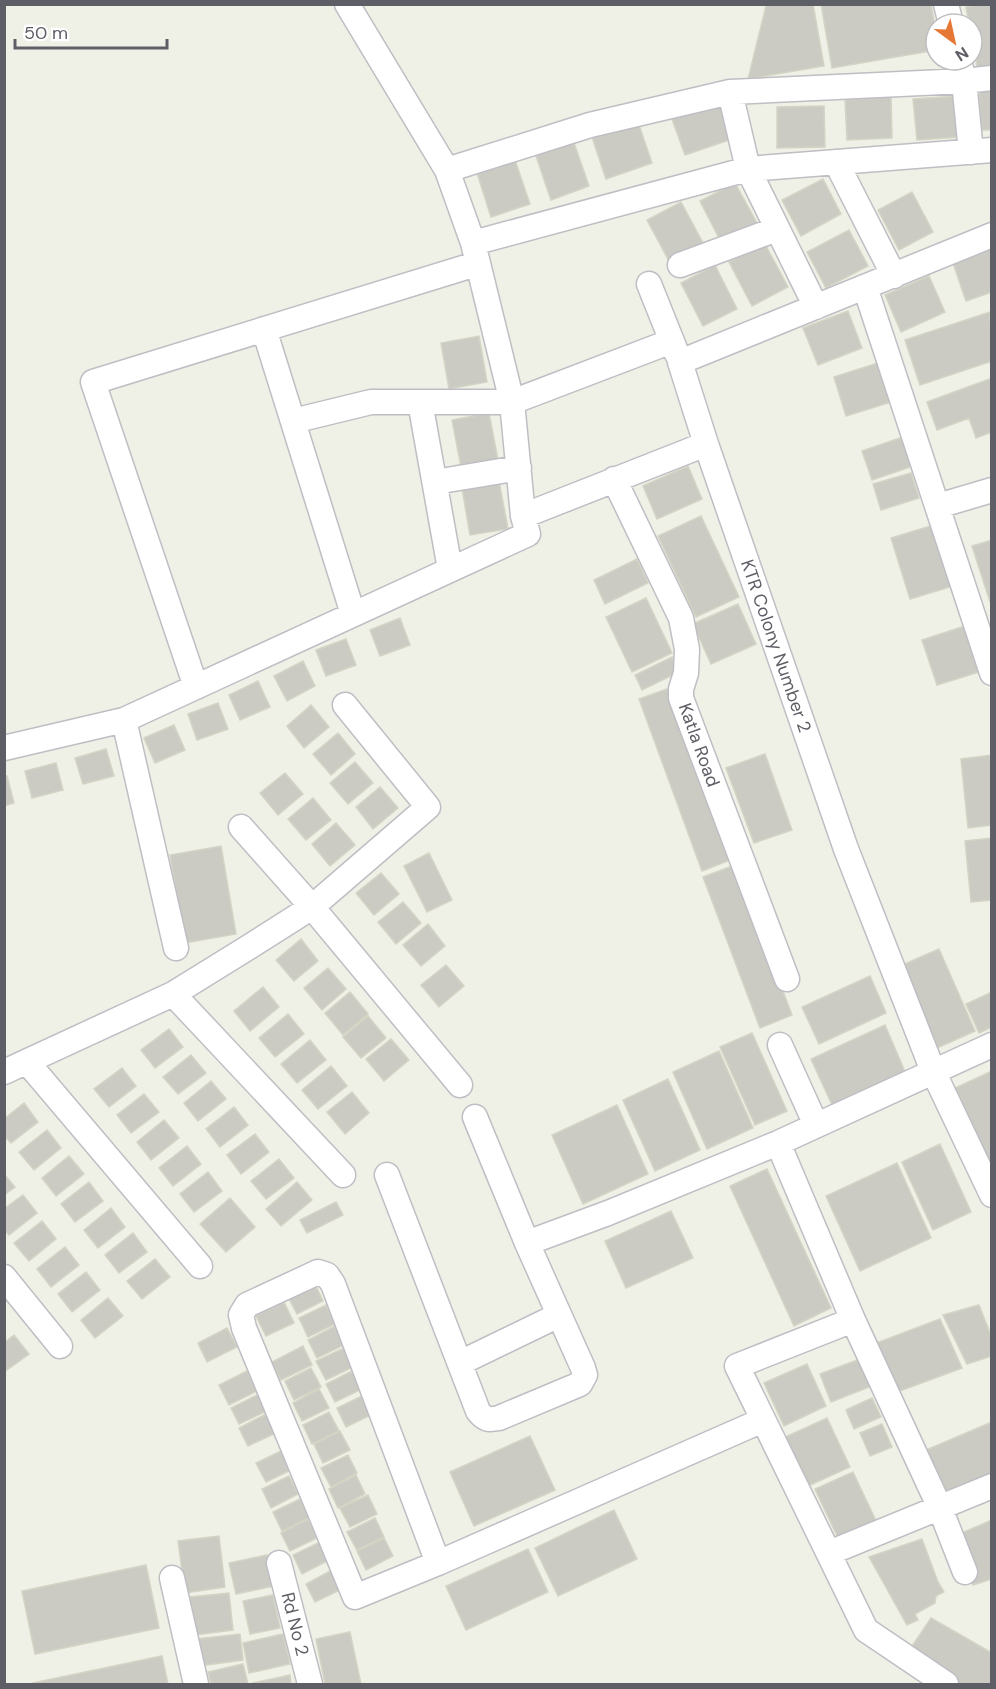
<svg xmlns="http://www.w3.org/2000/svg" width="996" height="1689" font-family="'DM Sans',sans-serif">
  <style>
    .building { fill: #cbcbc3; stroke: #d4d4c5; stroke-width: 1.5 }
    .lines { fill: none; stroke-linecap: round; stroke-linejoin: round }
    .street-casing { stroke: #bebec4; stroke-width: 27 }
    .street { stroke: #fff; stroke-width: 24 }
    .labels { text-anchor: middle; stroke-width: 4.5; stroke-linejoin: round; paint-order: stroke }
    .street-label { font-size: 18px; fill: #5e5f66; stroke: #fff }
  </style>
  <rect width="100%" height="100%" fill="#eff0e6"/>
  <path class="building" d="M771,4H813L824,66L748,79L766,6Z
    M821,4H931L936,32V50L832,68Z
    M982,4H992V70L978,72L972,40V24H969L966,7Z
    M979,89H992V130H981Z
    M958,96L961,137L917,140L913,99Z
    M891,97L892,138L847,140L845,100Z
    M719,103L732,139L685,155L672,119Z
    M824,106L825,147L777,148V107Z
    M638,122L652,163L606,179L592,137Z
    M573,140L589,186L551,200L535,153Z
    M515,160L530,204L491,217L477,173Z
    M823,179L841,214L801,236L782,200Z
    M735,183L757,223L721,242L700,201Z
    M912,192L933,232L899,250L878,210Z
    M681,202L703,243L669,261L647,220Z
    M849,230L868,266L826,288L807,252Z
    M765,244L788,287L752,306L729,262Z
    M992,249V292L966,301L953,263Z
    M715,265L737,309L703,326L681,283Z
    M929,276L945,312L901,332L885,295Z
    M848,311L862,348L818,365L803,328Z
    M990,312L992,361L920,385L905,340Z
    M479,336L487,382L449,389L441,343Z
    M878,363L891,402L846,416L834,377Z
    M992,378V432L976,438L969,418L937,430L927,402Z
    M489,413L498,460L461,467L452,420Z
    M903,437L913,466L872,480L862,451Z
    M688,466L702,499L657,519L643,486Z
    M911,473L919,498L881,510L873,484Z
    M499,481L508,529L470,535L462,488Z
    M701,516L739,597L696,617L658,536Z
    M934,525L953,586L910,599L891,538Z
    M992,540V608L972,546Z
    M637,559L648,583L605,604L594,580Z
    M646,598L672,653L632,672L606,617Z
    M738,604L756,644L711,664L693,624Z
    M400,618L410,645L380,656L370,630Z
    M965,626L979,672L937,685L922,640Z
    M346,639L356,665L326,676L316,650Z
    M672,657L679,672L642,690L635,675Z
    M303,661L315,686L287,701L274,676Z
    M258,681L270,707L240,720L229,695Z
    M667,689L730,860L702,871L639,699Z
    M218,703L228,729L197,740L188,714Z
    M311,705L329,727L304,748L287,726Z
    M174,725L185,750L155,763L144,738Z
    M338,733L355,754L331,775L313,754Z
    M106,749L114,776L83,784L75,758Z
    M765,754L792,830L754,843L726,768Z
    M992,755V825L968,828L961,759Z
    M355,762L373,783L348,804L330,783Z
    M56,763L63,790L32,798L25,771Z
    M285,773L303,794L278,815L260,793Z
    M7,776L14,803L4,806V777Z
    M380,787L398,808L373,829L356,807Z
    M313,798L331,820L306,840L288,819Z
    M336,823L355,845L330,866L312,844Z
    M992,838V900L971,902L965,841Z
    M221,846L236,934L185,943L170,855Z
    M429,853L452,900L427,912L404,866Z
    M735,865L792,1015L760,1028L703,877Z
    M381,873L399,894L374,915L356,893Z
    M403,902L421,923L396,944L378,922Z
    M428,924L445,946L421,966L403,945Z
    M301,939L318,961L294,981L276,960Z
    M939,949L975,1031L937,1048L900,966Z
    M446,965L464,986L439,1007L421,985Z
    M328,968L346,989L322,1010L304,988Z
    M870,976L886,1013L819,1044L802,1007Z
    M263,987L279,1007L250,1031L234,1011Z
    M350,992L368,1014L343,1035L325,1013Z
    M992,992V1027L979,1033L966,1004Z
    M288,1014L304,1034L275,1057L259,1038Z
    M368,1016L386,1038L361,1058L343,1037Z
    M885,1025L906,1074L833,1107L811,1059Z
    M169,1029L183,1047L155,1068L141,1050Z
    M752,1033L787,1111L755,1125L720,1047Z
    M391,1039L409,1060L384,1081L366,1059Z
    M310,1040L326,1060L297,1083L281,1064Z
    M719,1051L753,1128L707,1149L673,1072Z
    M191,1055L206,1073L178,1094L163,1077Z
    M331,1066L347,1086L318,1109L302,1090Z
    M122,1068L136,1086L109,1107L94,1089Z
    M992,1071V1168L955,1088Z
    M668,1079L700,1150L655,1171L623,1100Z
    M211,1081L226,1099L198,1121L184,1103Z
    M352,1092L369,1113L345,1134L327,1112Z
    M144,1094L159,1112L131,1133L117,1115Z
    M24,1103L38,1122L11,1143L4,1136V1119Z
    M617,1105L648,1174L583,1204L552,1135Z
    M234,1107L248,1125L220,1147L206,1129Z
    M164,1120L179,1138L151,1160L137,1142Z
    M47,1130L61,1148L34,1170L19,1152Z
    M255,1134L269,1152L241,1174L227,1155Z
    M940,1144L971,1212L933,1230L902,1162Z
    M187,1146L201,1164L173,1186L159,1168Z
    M69,1156L84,1174L56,1196L42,1178Z
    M279,1159L294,1178L266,1199L251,1181Z
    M897,1163L931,1238L860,1271L826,1196Z
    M767,1169L831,1308L794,1326L730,1186Z
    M208,1172L222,1191L194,1212L180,1194Z
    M4,1174L15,1187L4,1195Z
    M89,1182L103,1201L75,1222L61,1204Z
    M297,1182L312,1200L281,1226L266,1209Z
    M23,1195L37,1213L9,1235L4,1229V1209Z
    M230,1198L255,1227L226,1252L200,1224Z
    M336,1202L343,1215L307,1233L300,1220Z
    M111,1208L125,1227L98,1248L84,1230Z
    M671,1211L693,1258L626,1288L605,1241Z
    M42,1221L56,1239L29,1261L14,1243Z
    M133,1233L147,1252L119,1273L105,1255Z
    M65,1247L79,1265L51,1287L37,1269Z
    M155,1259L170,1277L142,1299L127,1281Z
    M86,1272L100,1290L72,1312L58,1294Z
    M314,1282L323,1301L297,1314L287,1295Z
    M108,1298L123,1316L95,1338L81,1320Z
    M284,1302L294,1323L266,1336L256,1316Z
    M326,1305L335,1324L308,1337L299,1318Z
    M979,1305L992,1338V1356L967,1364L943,1315Z
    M940,1319L962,1368L897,1392L874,1344Z
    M335,1326L344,1345L317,1358L308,1340Z
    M227,1328L237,1347L207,1362L198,1343Z
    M14,1335L29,1354L4,1372V1343Z
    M303,1346L312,1365L281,1380L272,1362Z
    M344,1348L353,1367L326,1380L316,1361Z
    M863,1358L874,1385L831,1402L820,1374Z
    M807,1364L826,1406L784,1426L764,1383Z
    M311,1368L321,1387L294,1400L285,1381Z
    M247,1371L257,1391L229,1405L219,1385Z
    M352,1371L362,1389L335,1402L326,1384Z
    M319,1389L329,1408L302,1421L293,1403Z
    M259,1394L267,1411L239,1424L231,1408Z
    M364,1395L373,1414L346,1427L337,1408Z
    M872,1398L881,1417L854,1429L846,1410Z
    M329,1412L339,1431L312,1444L303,1425Z
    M266,1414L276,1433L248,1446L239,1428Z
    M827,1418L850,1467L806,1487L783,1438Z
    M992,1422V1479L940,1500L924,1451Z
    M882,1424L892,1447L870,1456L860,1433Z
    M340,1431L350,1450L323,1463L314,1444Z
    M530,1436L555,1490L474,1526L450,1472Z
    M283,1450L293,1469L266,1482L256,1463Z
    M348,1455L357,1473L331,1487L321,1468Z
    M853,1472L877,1523L839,1540L815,1489Z
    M356,1475L365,1494L338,1508L329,1489Z
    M289,1476L298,1494L271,1508L262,1489Z
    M368,1495L377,1514L350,1527L340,1508Z
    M300,1499L309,1518L282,1531L273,1512Z
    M614,1510L637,1559L558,1596L535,1548Z
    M375,1518L384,1537L357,1550L347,1532Z
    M308,1519L317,1538L290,1551L281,1533Z
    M992,1520V1579L973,1585L957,1535Z
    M219,1536L225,1587L185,1593L178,1541Z
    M384,1538L393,1556L366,1570L357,1551Z
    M922,1539L938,1582L944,1592L936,1596L935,1603L915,1614L918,1620L907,1625L869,1557Z
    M320,1542L329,1560L302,1574L293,1555Z
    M528,1549L548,1592L466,1630L446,1586Z
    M267,1555L274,1586L236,1594L229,1563Z
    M146,1565L159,1628L35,1654L22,1591Z
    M332,1570L342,1589L315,1602L306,1584Z
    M229,1593L233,1630L195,1635L190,1597Z
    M273,1595L280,1628L250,1634L243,1601Z
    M931,1618L992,1653V1684H955L908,1652Z
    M350,1632L361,1684H325L316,1639Z
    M240,1634L243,1660L200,1666L197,1639Z
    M283,1634L290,1664L249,1673L243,1643Z
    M162,1656L168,1684H34L33,1683Z
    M243,1664L248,1684H211L208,1672Z
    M290,1675L291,1684H254L253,1683Z"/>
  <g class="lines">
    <g class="street-casing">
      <path id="street" d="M946,4L951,24
        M959,60L964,81L971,152
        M730,92L748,169L816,307
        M836,162L894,276
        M447,170L590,125L730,92L964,81L992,78
        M473,243L748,169L992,150
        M680,265L777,229
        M649,284L677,354
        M865,287L992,673
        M264,329L353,614
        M420,402L450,569
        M293,421L371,402H512L672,341
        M706,444L846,849L933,1071L992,1195
        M614,479L681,618L687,649L686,673L681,689V698L787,979
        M435,482L519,468
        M938,506L992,490
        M523,516L706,444L680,362L992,235
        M196,687L93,382L476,264
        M124,720L176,948
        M4,748L124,720L528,534L523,516L512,402L473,243L447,170L347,4
        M241,827L312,907L460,1085
        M173,994L343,1175
        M780,1045L816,1125
        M27,1062L200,1266
        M4,1072L173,994L249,947L312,907L428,807L345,705
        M778,1143L853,1320L940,1508L965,1572
        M387,1175L478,1411C485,1420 488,1420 499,1418L580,1384L585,1375L583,1368L527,1243L475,1117
        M527,1243L608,1213L778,1143L992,1045
        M4,1277L60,1346
        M853,1320L737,1366L866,1630L946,1684
        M460,1363L559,1315
        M829,1553L992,1486
        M279,1563L310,1684
        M438,1563L333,1284L327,1275L318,1272L247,1305L241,1315L244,1328L355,1597L438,1563L763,1420
        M172,1578L196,1684"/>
    </g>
    <use href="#street" class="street"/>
  </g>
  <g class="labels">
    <g class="street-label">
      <text transform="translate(776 646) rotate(71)" y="6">KTR Colony Number 2</text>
      <text transform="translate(699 745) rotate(70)" y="6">Katla Road</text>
      <text transform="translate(295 1624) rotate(76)" y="6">Rd No 2</text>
    </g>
  </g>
  <rect width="996" height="1689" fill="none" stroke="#5e5f66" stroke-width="12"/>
  <g transform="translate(954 42) rotate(147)"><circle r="28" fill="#ffffff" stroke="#bfbfc2" stroke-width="1.5"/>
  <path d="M0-4.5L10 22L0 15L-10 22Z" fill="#e67836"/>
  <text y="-9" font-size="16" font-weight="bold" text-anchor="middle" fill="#5e5f66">N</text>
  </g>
  <path d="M15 39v9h152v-9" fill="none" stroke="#5e5f66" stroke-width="3"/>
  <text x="24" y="39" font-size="18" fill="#5e5f66" stroke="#ffffff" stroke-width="4.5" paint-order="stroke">50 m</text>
</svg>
